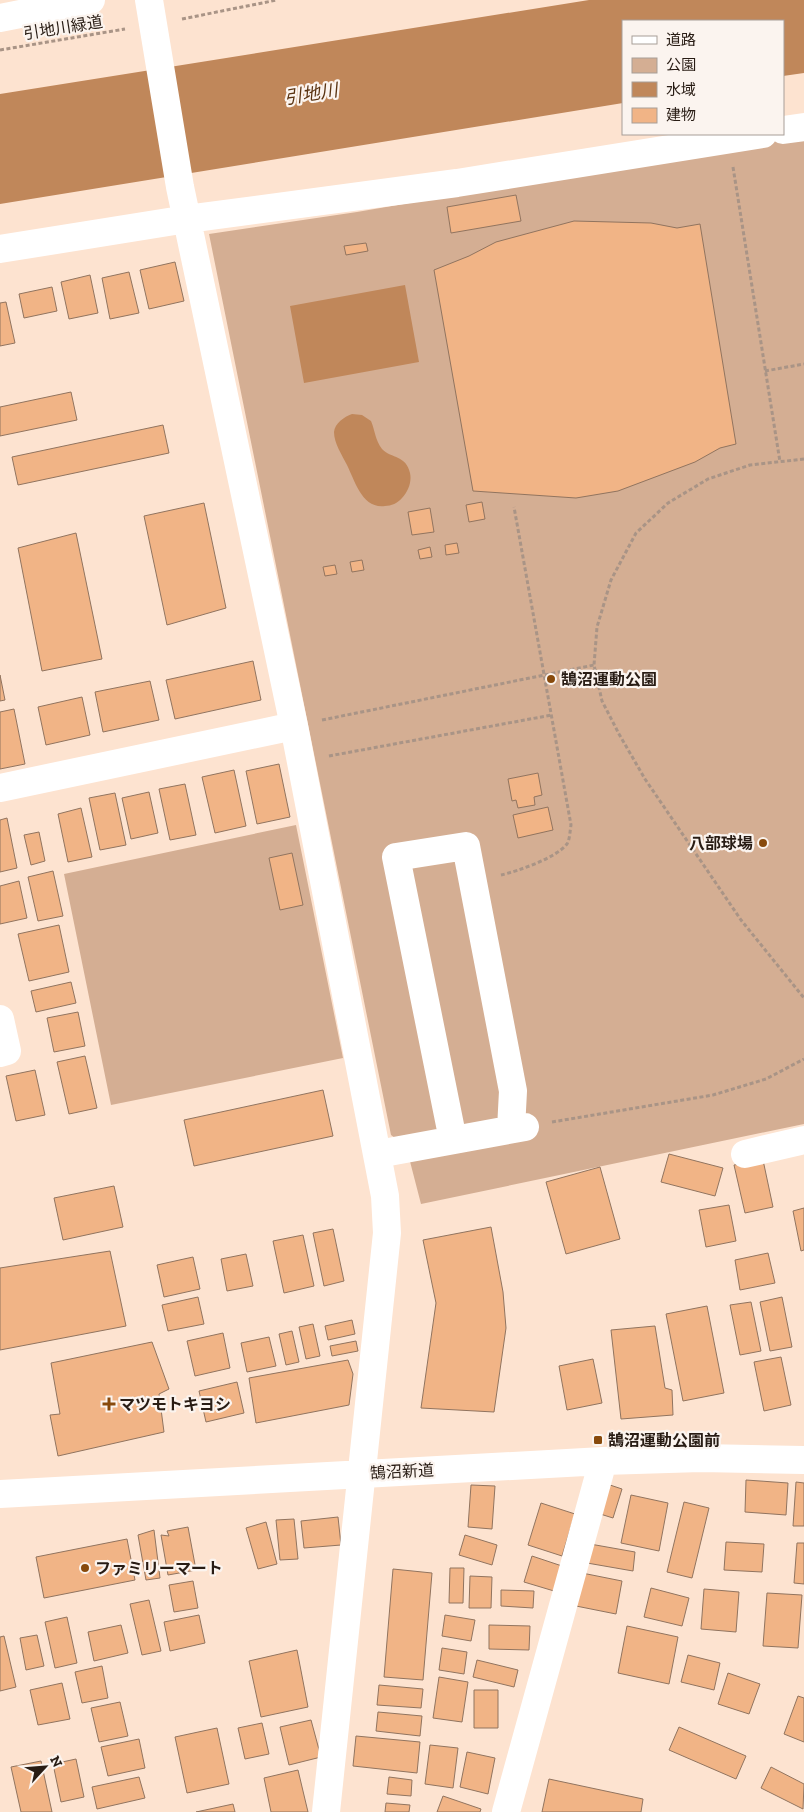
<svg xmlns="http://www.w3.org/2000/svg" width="804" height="1812" font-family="'Zilla Slab','Noto Sans JP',serif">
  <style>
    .green { fill: #d4ae93 }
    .water { fill: #c0875a }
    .building { fill: #f1b486; stroke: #91745f }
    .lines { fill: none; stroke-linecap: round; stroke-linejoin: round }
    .path { stroke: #a99486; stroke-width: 3; stroke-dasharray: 4 2.5; stroke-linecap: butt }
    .minor { stroke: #fff; stroke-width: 28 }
    .poi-dot { fill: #884a0c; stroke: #fbf4ef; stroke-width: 2 }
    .labels { text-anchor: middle; stroke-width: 4.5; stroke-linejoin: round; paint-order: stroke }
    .street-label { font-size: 16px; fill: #281c14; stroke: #fbf4ef }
    .poi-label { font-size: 16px; font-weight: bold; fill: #281c14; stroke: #fbf4ef; text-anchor: start }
    .water-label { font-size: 18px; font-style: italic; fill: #5a3311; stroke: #fbf4ef }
  </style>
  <rect width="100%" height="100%" fill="#fde3d0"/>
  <path class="green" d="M804,135V1124L421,1204L406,1146L391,1135L209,234L357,212Z
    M296,825L343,1058L111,1105L64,874Z"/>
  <path class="water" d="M589,0H804V73L783,76V21H623V103L0,204V94Z
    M405,285L419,362L304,383L290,306Z
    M352,414L362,415L371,421C375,430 375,440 382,449C392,459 406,455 410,473C412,482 408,492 402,498C398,503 391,506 385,506C362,509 355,481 347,465C342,455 334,443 334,432C335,423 344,417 352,414Z"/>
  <path class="building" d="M516,195L521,221L451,233L447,207Z
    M574,221L651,223L677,228L700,224L736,444L720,448L695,462L618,491L576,498L473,491L434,270L469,256L496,242Z
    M366,243L368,251L346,255L344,246Z
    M175,262L184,301L149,309L140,270Z
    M129,272L139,313L110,319L102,278Z
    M90,275L98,313L69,319L61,282Z
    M52,287L57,311L24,318L19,294Z
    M6,302L15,343L0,346V303Z
    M71,392L77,420L0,436V407Z
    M163,425L169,453L18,485L12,457Z
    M482,502L485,519L469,522L466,505Z
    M204,503L226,608L167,625L144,516Z
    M430,508L434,532L412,535L408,512Z
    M76,533L102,659L42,671L18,548Z
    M457,543L459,553L446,555L445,545Z
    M430,547L432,557L420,559L418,550Z
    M362,560L364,570L352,572L350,562Z
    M335,565L337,574L325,576L323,567Z
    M253,661L261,700L175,719L166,680Z
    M0,675L5,700L0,701Z
    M150,681L159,720L103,732L95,692Z
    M82,697L90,735L46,745L38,707Z
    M14,709L25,764L0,769V712Z
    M279,764L290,817L257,824L246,771Z
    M234,770L246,826L215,833L202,777Z
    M538,773L542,795L534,797L535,805L518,808L516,800L512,801L508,779Z
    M185,784L196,835L170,840L159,789Z
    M149,792L158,833L131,839L122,798Z
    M115,793L126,845L100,850L89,798Z
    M548,807L553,830L518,838L513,815Z
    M81,808L92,857L68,862L58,814Z
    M7,818L17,868L0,872V820Z
    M39,832L45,861L31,865L24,835Z
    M292,853L303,905L280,910L269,858Z
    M53,871L63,916L38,921L28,877Z
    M19,881L27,918L0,924V886Z
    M59,925L69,972L29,981L18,934Z
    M71,982L76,1003L36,1012L31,991Z
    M78,1012L85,1046L54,1052L47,1018Z
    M85,1056L97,1108L69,1114L57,1062Z
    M35,1070L45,1115L16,1121L6,1076Z
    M323,1090L333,1136L194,1166L184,1120Z
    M669,1154L723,1168L715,1196L661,1182Z
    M763,1160L773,1207L745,1213L734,1165Z
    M600,1167L620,1239L566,1254L546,1182Z
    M114,1186L123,1227L63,1240L54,1198Z
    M729,1205L736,1241L706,1247L699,1210Z
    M804,1208V1250L801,1251L793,1211Z
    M491,1227L503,1292L506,1328L494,1412L421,1408L436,1303L423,1240Z
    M333,1229L344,1281L324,1286L313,1233Z
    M303,1235L314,1286L284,1293L273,1241Z
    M110,1251L126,1326L0,1350V1268Z
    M768,1253L775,1283L740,1290L735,1260Z
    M246,1254L253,1286L227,1291L221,1259Z
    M193,1257L200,1289L164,1297L157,1265Z
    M198,1297L204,1324L168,1331L162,1305Z
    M782,1297L792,1347L770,1351L760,1302Z
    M751,1302L761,1351L740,1355L730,1305Z
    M707,1306L724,1393L683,1401L666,1314Z
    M352,1320L355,1334L328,1340L325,1326Z
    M313,1324L320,1356L306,1359L299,1327Z
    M655,1326L665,1388L672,1390L673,1415L621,1419L611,1330Z
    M292,1331L299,1362L286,1365L279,1334Z
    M223,1333L230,1368L195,1376L187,1341Z
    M269,1337L276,1366L247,1372L241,1343Z
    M356,1341L358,1351L332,1356L330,1346Z
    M152,1342L169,1389L159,1394L164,1432L58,1456L50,1415L60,1414L51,1363Z
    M781,1357L791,1405L764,1411L754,1362Z
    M593,1359L602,1403L567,1410L559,1366Z
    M348,1360L353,1374L349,1405L256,1423L249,1378Z
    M237,1382L244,1413L206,1422L199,1391Z
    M746,1480L788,1483L786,1515L745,1512Z
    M796,1482L804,1483V1526H793Z
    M607,1484L622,1489L613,1518L597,1513Z
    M471,1485L495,1486L492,1529L468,1527Z
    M631,1495L668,1503L659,1551L621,1543Z
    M684,1502L709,1508L692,1578L667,1572Z
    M541,1503L575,1514L562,1556L528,1545Z
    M338,1517L341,1545L304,1548L301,1521Z
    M294,1519L298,1559L280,1560L276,1520Z
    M266,1522L277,1564L258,1569L246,1528Z
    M188,1527L196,1570L168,1575L161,1535L169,1536L167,1531Z
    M154,1530L160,1578L146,1580L138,1535Z
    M465,1535L497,1545L492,1565L459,1555Z
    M127,1539L135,1580L44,1598L36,1557Z
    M726,1542L764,1544L762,1572L724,1570Z
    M797,1543H804V1584L794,1583Z
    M590,1544L635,1552L633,1571L587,1563Z
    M532,1556L562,1566L554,1591L524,1582Z
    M450,1568H464L463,1603H449Z
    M393,1569L432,1573L423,1680L384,1677Z
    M582,1573L622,1581L616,1614L576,1606Z
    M470,1576L492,1577L491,1608H469Z
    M193,1581L198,1608L174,1612L169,1585Z
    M651,1588L689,1598L682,1626L644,1617Z
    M704,1589L739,1592L736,1632L701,1629Z
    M501,1590L534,1591L533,1608L501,1606Z
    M767,1593L802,1595L798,1648L763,1646Z
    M149,1600L161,1651L142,1655L130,1604Z
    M199,1615L205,1643L170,1651L164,1622Z
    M445,1615L475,1620L471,1641L442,1636Z
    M67,1617L77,1663L55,1668L45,1622Z
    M121,1625L128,1653L94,1661L88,1632Z
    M489,1625L530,1626L529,1650L489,1649Z
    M627,1626L678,1637L669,1684L618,1673Z
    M37,1635L44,1666L26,1670L20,1638Z
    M4,1636L16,1687L0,1691V1637Z
    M442,1648L467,1652L464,1674L439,1670Z
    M297,1650L308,1707L261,1717L249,1661Z
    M688,1655L720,1663L714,1690L681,1682Z
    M477,1660L518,1670L514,1687L473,1677Z
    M102,1666L108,1698L82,1703L75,1672Z
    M728,1673L760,1684L749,1714L718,1704Z
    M439,1677L468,1682L462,1722L433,1718Z
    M62,1683L70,1719L38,1725L30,1690Z
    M379,1685L423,1689L421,1708L377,1705Z
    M474,1690H498V1728H474Z
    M798,1696L804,1698V1742L784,1734Z
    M120,1702L128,1736L99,1742L91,1708Z
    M378,1712L422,1716L420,1736L376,1731Z
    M311,1720L321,1757L289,1765L280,1727Z
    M262,1723L269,1754L245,1759L238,1728Z
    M679,1727L746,1756L736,1779L669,1750Z
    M217,1728L229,1784L187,1793L175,1737Z
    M356,1736L420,1742L417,1773L353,1766Z
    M139,1739L145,1768L108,1776L101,1747Z
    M430,1745L458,1748L453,1788L425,1784Z
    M467,1752L495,1758L488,1794L460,1787Z
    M76,1759L84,1797L61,1802L53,1764Z
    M41,1761L52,1812H21L11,1767Z
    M771,1767L804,1784L803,1809L761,1788Z
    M298,1770L308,1812H271L264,1778Z
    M139,1777L145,1798L97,1809L92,1787Z
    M389,1777L412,1780L411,1796L387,1794Z
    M549,1779L643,1799L641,1812H542Z
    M443,1796L481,1809L480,1812H437Z
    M386,1803L410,1805L409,1812H385Z
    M233,1804L235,1812H196Z"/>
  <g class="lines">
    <path class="path" d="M182,19L277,0
      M0,50L125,29
      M733,167L780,462
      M765,371L804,364
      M804,459L750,465L708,479L668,503L636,533L611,580L597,627L594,665L602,701L619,734L645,779L741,920L804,998
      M322,720L594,665
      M329,756L552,715
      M501,875C518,871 556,858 567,844C570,839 570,830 571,825L514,507
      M552,1122L713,1095L766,1079L804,1059"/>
    <path class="minor" d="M149,0L180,187L294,726L385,1196L387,1233L326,1812
      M0,18L91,0
      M783,130L804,127
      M0,249L187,219L457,183L763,134
      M0,788L294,726
      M0,1019L7,1051L0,1053
      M453,1140L396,857L466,846L513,1091L511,1129
      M378,1154L525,1127
      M745,1154L804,1140
      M0,1494L603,1461L701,1458L804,1460
      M506,1812L603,1461"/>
  </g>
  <g class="poi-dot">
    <circle cx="551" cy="679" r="5"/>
    <circle cx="763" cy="843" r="5"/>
    <path d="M106.5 1396.5h5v5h5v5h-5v5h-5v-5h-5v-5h5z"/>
    <rect x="593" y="1435" width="10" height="10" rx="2.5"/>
    <circle cx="85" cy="1568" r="5"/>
  </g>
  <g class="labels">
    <g class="street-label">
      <text transform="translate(63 27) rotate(-9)" y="6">引地川緑道</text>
      <text transform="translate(402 1471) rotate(-3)" y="6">鵠沼新道</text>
    </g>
    <g class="poi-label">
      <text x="561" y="685">鵠沼運動公園</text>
      <text x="753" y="849" text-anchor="end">八部球場</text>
      <text x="119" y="1410">マツモトキヨシ</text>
      <text x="608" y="1446">鵠沼運動公園前</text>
      <text x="95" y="1574">ファミリーマート</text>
    </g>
    <g class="water-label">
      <text transform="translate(311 94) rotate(-9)" y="6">引地川</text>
    </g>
  </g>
  <rect x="622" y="20" width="162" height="115" fill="#fbf4ef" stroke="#a79e97"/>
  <rect x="632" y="36" width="25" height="8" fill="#ffffff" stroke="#a79e97"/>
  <text x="666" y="45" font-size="15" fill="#281c14">道路</text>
  <rect x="632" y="58" width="25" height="15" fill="#d4ae93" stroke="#a79e97"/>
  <text x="666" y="70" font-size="15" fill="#281c14">公園</text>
  <rect x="632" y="82" width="25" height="15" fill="#c0875a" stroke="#a79e97"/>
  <text x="666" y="95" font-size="15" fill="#281c14">水域</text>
  <rect x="632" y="108" width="25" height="15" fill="#f1b486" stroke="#a79e97"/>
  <text x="666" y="120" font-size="15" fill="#281c14">建物</text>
  <g transform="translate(45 1767) rotate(64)" stroke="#fbf4ef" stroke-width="4" paint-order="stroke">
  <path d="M0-4L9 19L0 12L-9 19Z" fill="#281c14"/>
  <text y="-8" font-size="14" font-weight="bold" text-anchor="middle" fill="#281c14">N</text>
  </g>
</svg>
